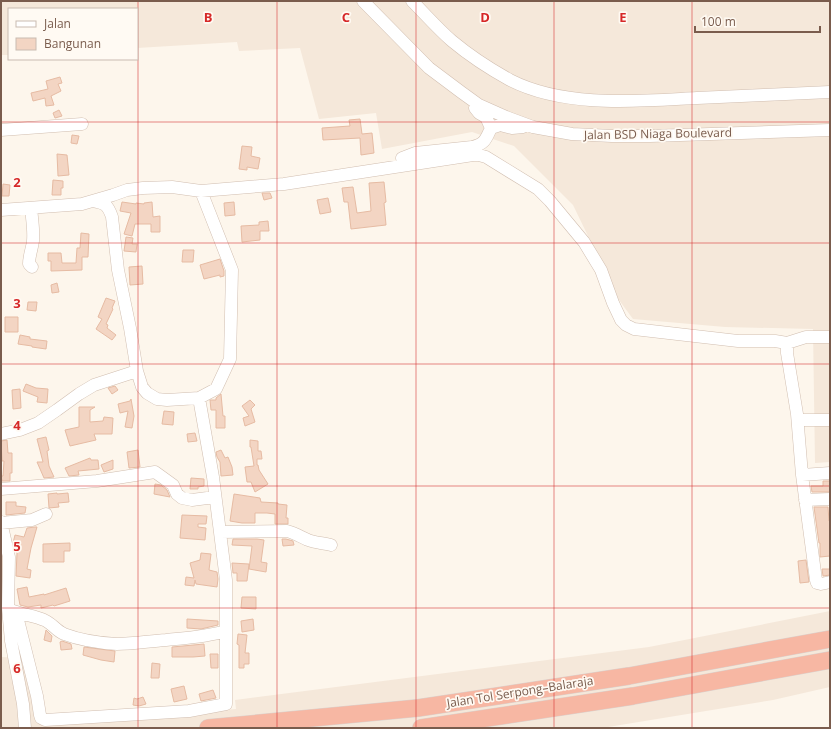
<svg xmlns="http://www.w3.org/2000/svg" width="831" height="729" font-family="'Open Sans',sans-serif">
  <style>
    .residential { fill: #f5e8da }
    .building { fill: #f3d5c3; stroke: #e6bba3 }
    .lines { fill: none; stroke-linecap: round; stroke-linejoin: round }
    .minor-casing { stroke: #d1beb0; stroke-width: 13 }
    .highway-casing { stroke: #dad1cd; stroke-width: 18 }
    .minor { stroke: #fff; stroke-width: 12 }
    .highway { stroke: #f7b7a3; stroke-width: 17 }
    .grid { fill: none; stroke: #d62828; stroke-width: 1; stroke-opacity: 0.55 }
    .labels { text-anchor: middle; stroke-width: 3.5; stroke-linejoin: round; paint-order: stroke }
    .street-label { font-size: 12px; fill: #7a5c4d; stroke: #fffaf3 }
    .grid-label { font-size: 13px; text-anchor: middle; font-weight: bold; fill: #d62828; stroke: #fffaf3; stroke-width: 3.5; stroke-linejoin: round; paint-order: stroke }
  </style>
  <rect width="100%" height="100%" fill="#fdf6ec"/>
  <path class="residential" d="M1,1H830V462L815,463L813,329L725,327L633,319L619,300L573,205L514,146L472,132L382,149L376,113L319,119L300,48L239,51L237,42L137,48V9H9V55H1Z
    M830,611V687L773,700L602,728H1V657L27,658L42,721H72L236,709L235,700L649,647Z"/>
  <path class="building" d="M60,77L62,83L58,84L61,91L51,96L54,105L46,106L45,98L33,101L31,93L48,89L46,81Z
    M59,110L62,116L55,118L53,113Z
    M360,119L362,134L372,133L374,153L361,155L360,138L323,140L322,128L350,126L349,120Z
    M72,135L79,136L77,144L71,143Z
    M242,146L252,147L251,156L260,158L258,169L247,167V170L239,169Z
    M57,154L67,155L69,175L58,176Z
    M53,180L63,181V188H61V195H52Z
    M384,182L386,202L384,203L386,225L351,229L348,202H344L342,188L353,187L357,213L371,211L369,183Z
    M3,184L10,185L9,196H2Z
    M262,193H270L272,198L264,200Z
    M328,198L331,212L320,214L317,200Z
    M122,202L136,204V203L144,204V203L152,202L153,217L160,216V232H151V224H135L132,236L124,234L131,213L120,211Z
    M234,202L235,215L225,216L224,203Z
    M268,221L269,231H260V240L242,242L241,226L259,225V222Z
    M81,233L89,234L88,257H82V270L51,271V261H48V253H61L62,263H76L77,248H80Z
    M126,237L133,238L132,244H137L136,252L124,251Z
    M183,250H194L193,262H182Z
    M220,259L224,271V276L220,277V275L204,279L200,265Z
    M142,266L143,284L130,285L129,267Z
    M57,283L59,292L52,293L51,285Z
    M106,298L115,301L112,308L113,309L106,324L108,325L107,328L116,335L112,340L96,329L102,319L98,317Z
    M28,302H37L36,311L27,310Z
    M5,317H18V332H5Z
    M20,335L30,337V339L47,341L46,349L32,347V346L18,344Z
    M26,384L36,388L48,389L47,403L37,402L38,397L23,391Z
    M115,386L118,390L112,394L108,388Z
    M20,389L21,408L13,409L12,390Z
    M221,394L223,416H225V428H216V410H211L210,400H216V398Z
    M131,399L134,416L132,428L125,427L128,411L120,413L118,404L130,401Z
    M250,400L255,405L251,409L255,422L245,426L243,418L249,416L242,406Z
    M79,407H95L90,410V422L103,421L104,417L113,418L112,434H94L96,440L70,446L65,430L79,427Z
    M164,411L174,412L173,425L162,424Z
    M195,433L197,441L188,442L187,434Z
    M46,437L49,450L47,451L49,466L54,477L44,478L37,462H43L37,439Z
    M7,440L8,453H12V473H10V481H2L1,476H3L4,461H2L1,441Z
    M250,440L258,441V451H261L262,459H257V465H258L259,470L268,484L255,492L251,482H247L245,467L254,466L251,447H250Z
    M138,450L140,467L129,468L127,452Z
    M221,450L225,458L228,457L232,467L233,475L221,476L220,462L217,457L216,452Z
    M90,458L91,460H98L99,469L78,471L79,475L69,476L65,468Z
    M113,460V469L104,472L101,465Z
    M191,478L204,479V486L198,487V489H190Z
    M823,481H830V492H812L811,486H823Z
    M155,484L161,485L167,490L170,497L154,494Z
    M57,493V494L68,493L69,502L58,503L59,507L49,508L48,494Z
    M234,494L260,498L261,502L278,503V504L287,505L286,518H288V524H275V514L267,513H255V523H242L230,521Z
    M6,502H16V506L26,507L25,513L6,515Z
    M814,507H828L829,521H830V556L820,557V543H819Z
    M182,515L207,516L206,524H198V527L206,528L205,540L180,538Z
    M35,527H37L31,548L27,569L31,570L30,578L16,576L17,553L15,551L17,544L13,543L15,535L24,537L27,528Z
    M233,539H257L264,540L261,562L267,563L266,572L249,569L252,546L232,545Z
    M282,539H286L293,541L294,545L283,546Z
    M70,543V551H64V562H43V544Z
    M201,553L211,554L209,570L217,572L218,579L217,587L196,584L195,580L194,586L185,585L186,577L194,578L190,563L200,560Z
    M806,560L809,582L800,583L798,561Z
    M232,563L249,564L247,581H237V573H233Z
    M822,569H830V575L823,576Z
    M27,587L29,597L44,594V595L66,588L70,601L54,606L53,605L41,608V605L28,607L20,605L17,589Z
    M242,597H256V609L241,608Z
    M187,619L218,621V625L201,629L187,628Z
    M253,619L254,630L242,632L241,621Z
    M46,630L52,636L51,642L44,640Z
    M238,634L247,635L245,653H249V664H244V668H239V645L237,644Z
    M62,641L71,644L72,649L61,650L60,642Z
    M204,644L205,656L193,657H172V647Z
    M84,647L115,651L114,662L101,660L83,655Z
    M210,654H218V668H211Z
    M152,663L160,664L159,678H151Z
    M184,686L187,699L174,702L171,689Z
    M213,690L216,698L201,701L199,694Z
    M143,697L146,704L139,706L133,705L134,698L137,699Z"/>
  <g class="lines">
    <g class="minor-casing">
      <path id="minor" d="M363,1L429,68L461,92L479,105L506,117L533,127L572,134L612,136H650L830,130
        M412,1C425,14 438,29 452,41C470,56 490,69 510,80C565,108 637,101 697,98C741,96 786,94 830,92
        M491,128L500,125L512,128L523,127
        M1,130L82,124
        M404,165L402,158L415,153L472,147C485,144 486,139 491,128L486,117L479,113L475,108
        M93,201C105,203 108,205 112,217L118,270L130,328L137,371L142,387L147,393L157,399L167,400L199,398L216,389L230,359L232,270L201,191
        M31,208C32,219 34,230 33,241C32,249 29,256 29,264L32,267
        M1,210L82,204L113,195L127,190L143,188L172,187L201,191L284,184L473,155H479L486,157L538,189L550,201L584,242L601,270L613,303L621,320L626,325L634,329L738,341H775L787,343L806,337H830
        M787,343V353L797,414L802,475L816,580L817,583L821,584L830,582
        M798,420H830
        M1,434L20,430L38,423L57,410L79,394L94,385L137,371
        M802,475L830,473
        M1,489L97,481L155,472L173,485L177,494L182,498L192,500L215,497
        M805,500L830,499
        M1,522L9,557L8,608L11,641L23,704L25,728
        M1,523L32,520L46,514
        M220,532L287,531C295,533 301,537 308,540C316,543 323,543 331,545
        M9,609C21,615 33,615 44,620C52,623 55,630 64,634C80,640 99,643 117,644C133,644 150,641 166,640C186,638 206,637 226,631
        M16,612L37,696L40,715L41,718L45,720L189,711L226,704V580L213,477L199,398"/>
    </g>
    <g class="highway-casing">
      <path id="highway" d="M208,728L418,708L629,676L830,639
        M421,728L633,696L830,660"/>
    </g>
    <use href="#minor" class="minor"/>
    <use href="#highway" class="highway"/>
  </g>
  <path class="grid" d="M138,1V728M277,1V728M416,1V728M554,1V728M692,1V728M1,122H830M1,243H830M1,364H830M1,486H830M1,608H830"/>
  <g class="labels">
    <g class="street-label">
      <text transform="translate(658 134) rotate(-1)" y="4">Jalan BSD Niaga Boulevard</text>
      <text transform="translate(520 692) rotate(-9)" y="4">Jalan Tol Serpong–Balaraja</text>
    </g>
  </g>
  <g class="grid-label">
    <text x="208" y="22">B</text>
    <text x="346" y="22">C</text>
    <text x="485" y="22">D</text>
    <text x="623" y="22">E</text>
    <text x="17" y="187">2</text>
    <text x="17" y="308">3</text>
    <text x="17" y="430">4</text>
    <text x="17" y="551">5</text>
    <text x="17" y="673">6</text>
  </g>
  <rect width="831" height="729" fill="none" stroke="#7a5c4d" stroke-width="4"/>
  <rect x="8" y="8" width="130" height="52" fill="#fffaf3" stroke="#cabbb1"/>
  <rect x="16" y="21" width="20" height="6" fill="#ffffff" stroke="#cabbb1"/>
  <text x="44" y="28" font-size="12" fill="#7a5c4d">Jalan</text>
  <rect x="16" y="38" width="20" height="12" fill="#f3d5c3" stroke="#cabbb1"/>
  <text x="44" y="48" font-size="12" fill="#7a5c4d">Bangunan</text>
  <path d="M695 26v6h125v-6" fill="none" stroke="#7a5c4d" stroke-width="2"/>
  <text x="701" y="26" font-size="12" fill="#7a5c4d" stroke="#fffaf3" stroke-width="3" paint-order="stroke">100 m</text>
</svg>
